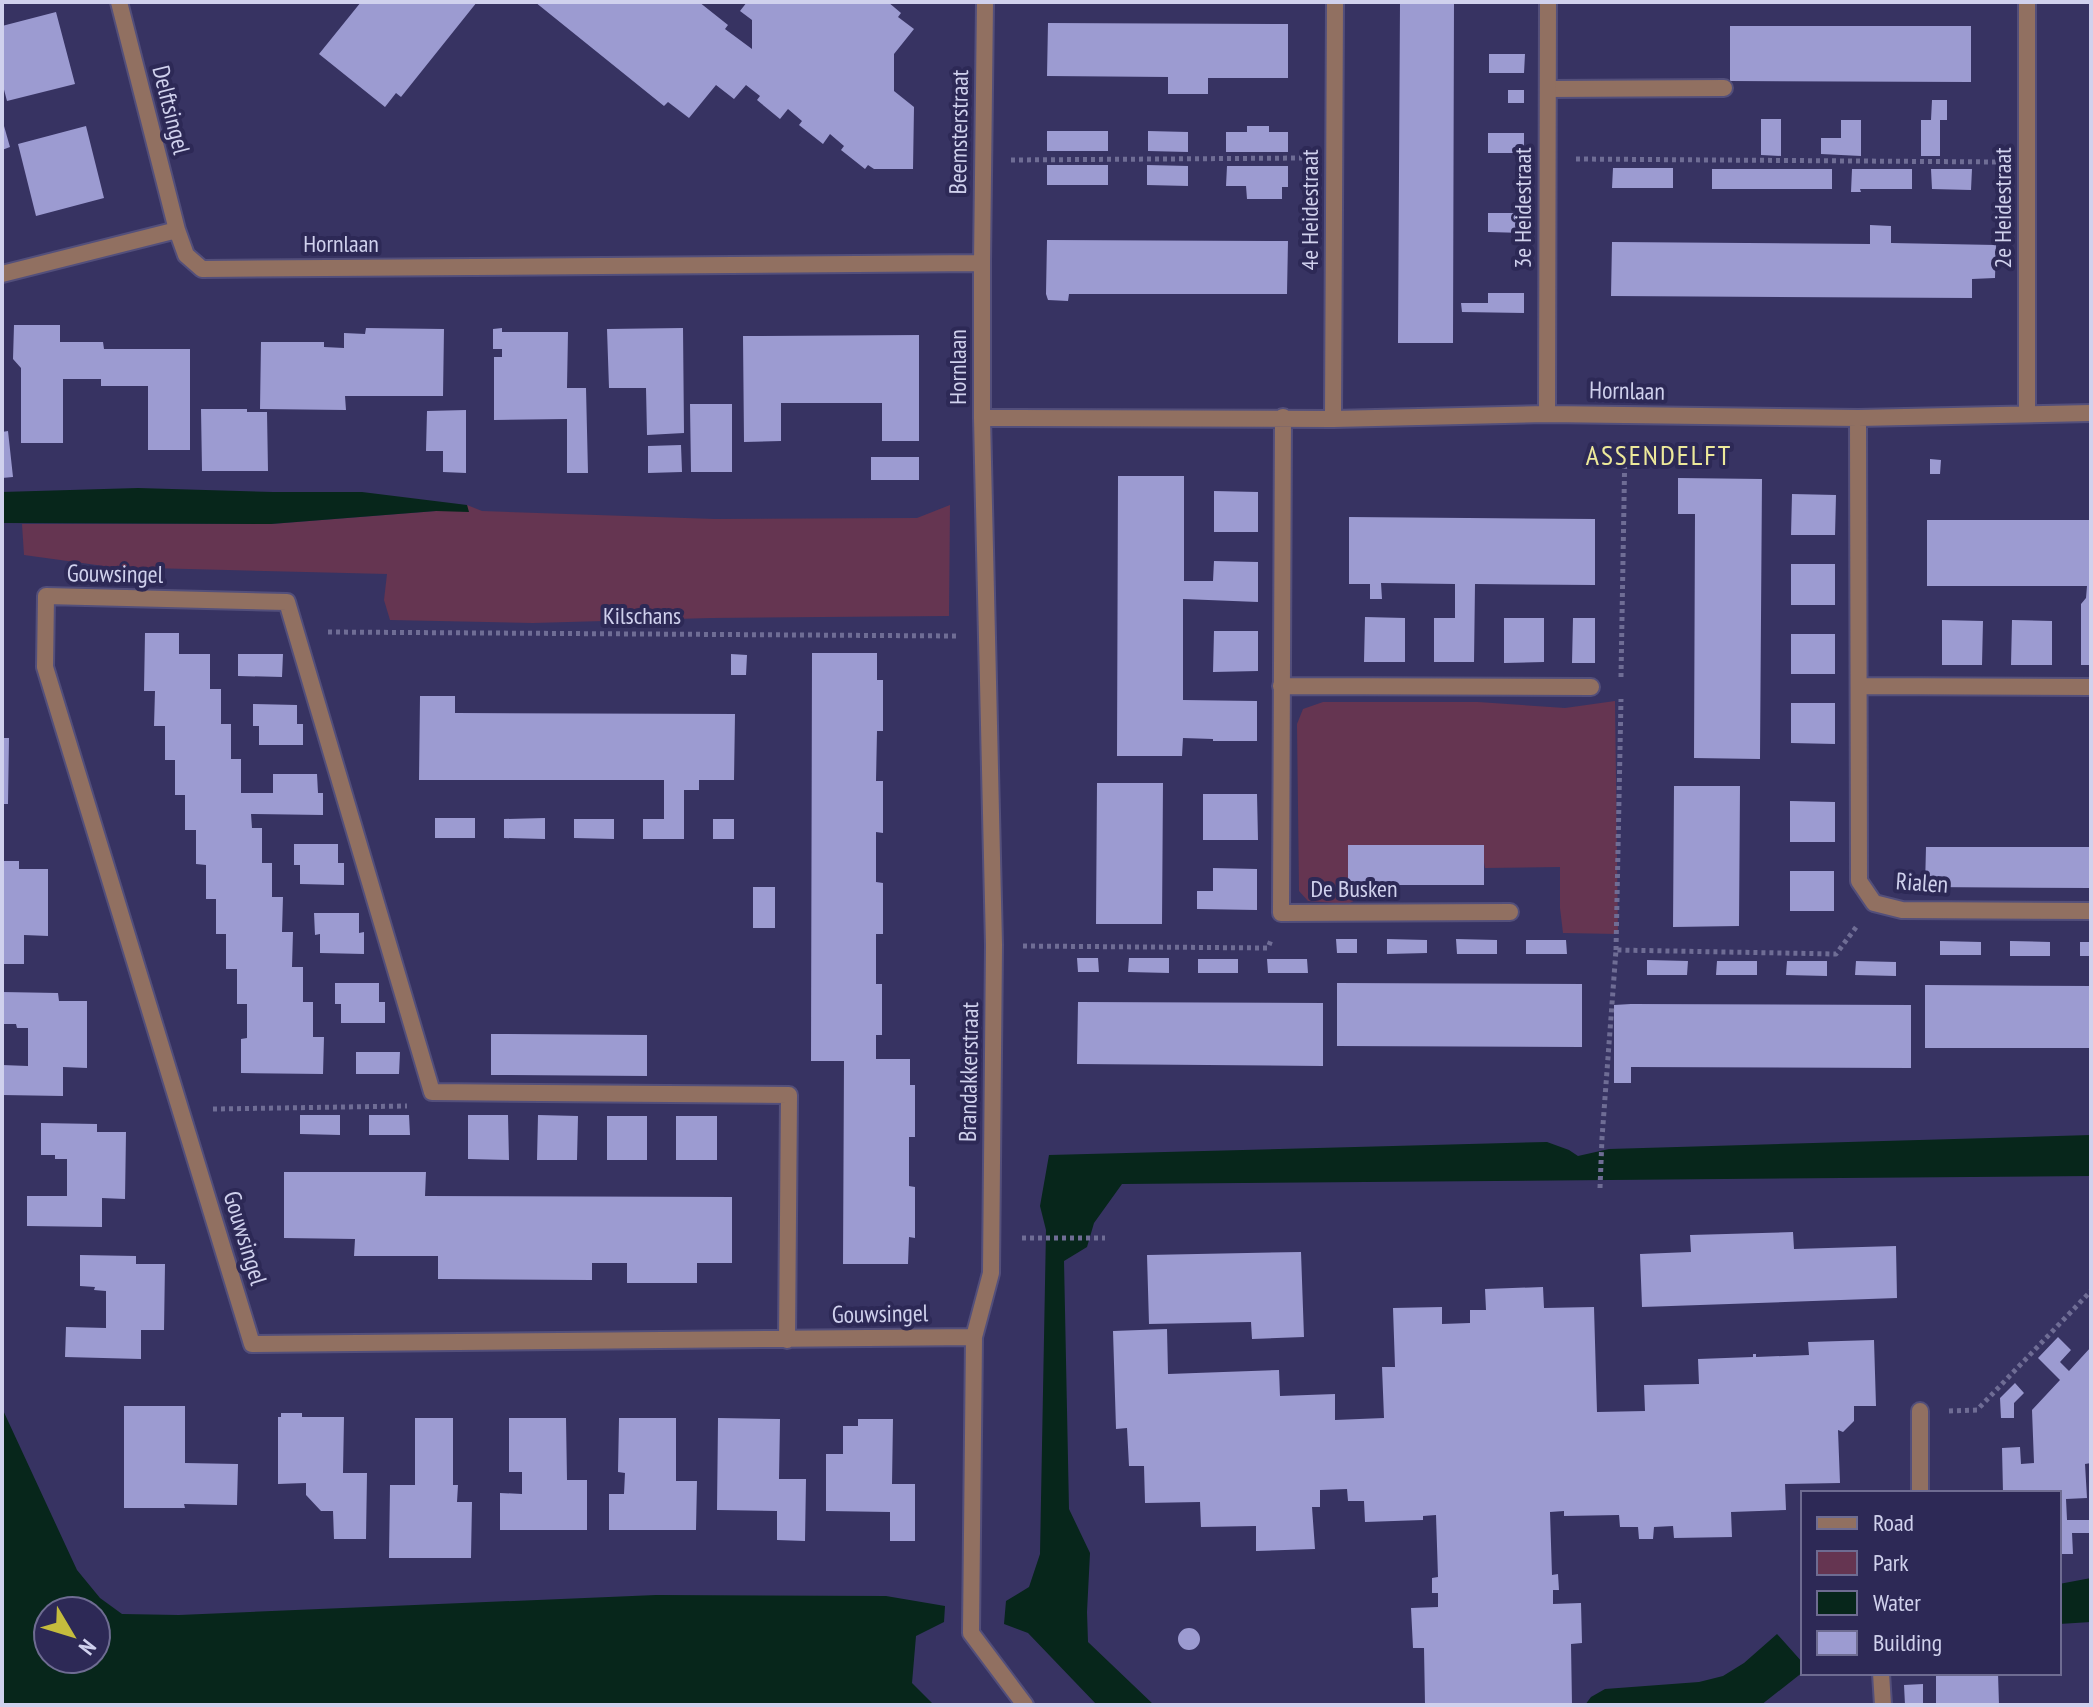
<svg xmlns="http://www.w3.org/2000/svg" width="2093" height="1707" font-family="'PT Sans Narrow',sans-serif">
  <style>
    .green { fill: #653551 }
    .water { fill: #07261b; fill-rule: evenodd }
    .building { fill: #9c9bd1 }
    .lines { fill: none; stroke-linecap: round; stroke-linejoin: round }
    .lane-casing { stroke: #534f7b; stroke-width: 20 }
    .street-casing { stroke: #534f7b; stroke-width: 20 }
    .path { stroke: #6f6d95; stroke-width: 5; stroke-dasharray: 4 4; stroke-linecap: butt }
    .lane { stroke: #917061; stroke-width: 16 }
    .street { stroke: #917061; stroke-width: 16 }
    .labels { text-anchor: middle; stroke-width: 8; stroke-linejoin: round; paint-order: stroke }
    .street-label { font-size: 24px; fill: #d0d1ed; stroke: #2d2956 }
    .quarter-label { font-size: 28px; letter-spacing: 2px; fill: #ede99a; stroke: #2d2956 }
  </style>
  <rect width="100%" height="100%" fill="#373362"/>
  <path class="green" d="M467,505L482,511L715,519L917,518L950,505L949,616L711,618L533,623L390,620L384,600L387,574L111,567L24,555L22,524H271L436,511H468Z
    M1615,701L1618,934L1563,933L1560,908V867L1485,868L1481,846H1348V893L1365,895L1348,904L1308,901L1299,891L1297,724L1303,709L1323,702H1478L1565,708Z"/>
  <path class="water" d="M138,488L273,492H362L467,505L469,512L436,511L271,524L2,523V492Z
    M2091,1135V1176L1122,1184L1094,1223L1087,1247L1064,1261L1069,1509L1090,1553L1087,1612L1088,1642L1154,1705H1097L1028,1633L1004,1624L1006,1601L1029,1587L1040,1554L1046,1230L1040,1206L1049,1155L1547,1142L1569,1150L1578,1156L1609,1149Z
    M2,1408L77,1570L100,1598L122,1614L179,1615L656,1595L886,1596L945,1606L944,1622L916,1636L912,1683L934,1705H2ZM96,1611V1659H48V1611Z
    M2091,1578V1622L2059,1624V1584Z
    M1777,1634L1803,1663V1672L1761,1705H1585L1591,1697L1605,1689L1699,1682L1723,1676L1744,1663Z"/>
  <path class="building" d="M361,2H477L401,97L396,93L385,107L319,54Z
    M535,2H699L728,25L725,29L752,49V20L740,11L747,2H888L901,13L898,17L914,29L894,54V91L914,107L913,169H874L868,165L865,169L841,150L844,146L830,134L823,144L799,125L802,121L788,109L780,119L757,100L760,96L746,85L734,99L716,85L689,118L668,102L664,106Z
    M1400,2H1454L1453,343H1398Z
    M56,12L75,84L7,101L2,82V26Z
    M1048,23L1288,24V78H1208V94H1168V77L1047,76Z
    M1730,26H1971V82L1730,81Z
    M1489,54H1525L1524,73H1489Z
    M1508,90H1524V103H1508Z
    M1932,100H1947V120H1940V156H1921V120H1931Z
    M2,119L10,147L2,150Z
    M1761,119H1781V156L1761,155Z
    M1841,120H1861V156L1821,154V138H1841Z
    M86,126L104,198L36,216L18,144Z
    M1247,126H1269V132H1288V152H1226V132H1247Z
    M1047,131H1108V151H1047Z
    M1148,131L1188,132V152L1148,151Z
    M1488,133H1524V153H1488Z
    M1047,165H1108V185H1047Z
    M1147,165L1188,166V186L1147,185Z
    M1227,166H1288V187H1282V199H1247L1246,186H1226Z
    M1613,168H1673V188H1612Z
    M1712,169H1832V189H1712Z
    M1852,169H1912V189H1860L1861,192H1851Z
    M1931,169H1972L1971,190L1932,189Z
    M1488,213H1524V233L1488,232Z
    M1870,225L1891,226V243L1996,245L1995,278L1972,279V298L1611,296L1612,242L1870,244Z
    M1047,240L1288,241L1287,294H1069L1068,301L1048,300L1046,294Z
    M1488,293H1524V313L1462,312L1461,303H1488Z
    M14,325H60V342H103L104,349H190V450H148V386H101V379H63V443H21V368L13,359Z
    M366,328L444,329L443,396H345L346,410L260,409L261,342H324V347L344,348V333L365,334Z
    M502,328V332H568L567,388H586L588,473H567V419L494,420V357H502V349H493V329Z
    M683,328L684,433L647,435L646,388H609L607,329Z
    M919,335V441H882V403H781V441L744,442L743,336Z
    M690,404H732V472H691Z
    M201,409H247V412H267L268,471H202Z
    M466,410V473L443,472V451H426L427,411Z
    M8,431L13,477L2,478V432Z
    M681,445L682,472L648,473V446Z
    M871,457H919V480H871Z
    M1930,459L1941,460L1940,474H1930Z
    M1118,476H1184V581H1213L1214,561L1258,562V602L1183,599V700L1257,701V741H1213V739L1183,738L1182,756H1117Z
    M1678,478L1762,479L1760,759L1694,758L1695,514H1678Z
    M1214,491L1258,492V532H1214Z
    M1792,494L1836,495L1835,535H1791Z
    M1349,517L1595,519V585L1475,584L1474,662H1434V618H1455V584L1381,583L1382,599H1370V584H1349Z
    M1927,520H2091V665H2081V604L2086,598L2087,586H1927Z
    M1791,564H1835V605H1791Z
    M1365,617L1405,618V662H1364Z
    M1504,618H1544V662L1504,663Z
    M1573,618H1595V663H1572Z
    M1942,620L1983,621L1982,665H1942Z
    M2012,620L2052,621V665H2011Z
    M1214,631H1258V671L1213,672Z
    M145,633H179V654H210V689H221V724H231V759H241V793H273V774H317L318,793H323V815L251,814L252,828H262V863H272V897H283L282,932H293L292,967H303V1002H313V1037H324L323,1074L241,1073V1039L247,1038V1004H237V969H226V934H216V899H206V865L196,864V830H185V795H175V760H165V726H154L155,691H144Z
    M1791,634H1835V674H1791Z
    M812,653H877V680H883V731H877L876,781H883V833L876,832V882L883,883V934H876V984H882V1035H876V1059H910V1085H915V1137H909V1186L915,1187V1238L909,1237L908,1264H843L844,1061H811Z
    M238,654H283L282,677L238,676Z
    M731,654L747,655L746,675H731Z
    M420,696H455V713L735,714L734,780H699V790H684V839H643V819H664V780H419Z
    M1791,703H1835V744L1791,743Z
    M253,704L297,705V724H303V745H259V726H253Z
    M2,738H9L8,804H2Z
    M1097,783H1163L1162,924H1096Z
    M1674,786H1740L1739,926L1673,927Z
    M1203,794H1257L1258,840H1203Z
    M1790,801L1835,802V842H1790Z
    M435,818H475V838H435Z
    M545,818V839L504,838V819Z
    M574,819H614V839L574,838Z
    M713,819H734V839H713Z
    M294,844H338V863H344V885L300,884V865H294Z
    M1348,845H1484V885H1348Z
    M1926,847H2091V888L1925,887Z
    M2,861H19V869H48V936L24,935V964H2Z
    M1213,868L1257,869V910L1197,909V891H1213Z
    M1790,871H1834V911H1790Z
    M753,887H775V928H753Z
    M314,913H359V933L364,932V954L320,953V934L315,935Z
    M1336,939H1357V953H1337Z
    M1387,939L1427,940V953L1387,954Z
    M1456,939L1497,940V954H1457Z
    M1526,940H1566L1567,954H1526Z
    M1940,941L1981,942V955H1940Z
    M2010,941L2050,942V956H2010Z
    M2080,942H2091V956H2080Z
    M1077,958H1098L1099,972H1078Z
    M1129,958H1169V973L1128,972Z
    M1198,959H1238V973H1198Z
    M1267,959H1307L1308,973H1268Z
    M1647,960L1688,961L1687,975H1647Z
    M1717,961H1757V975H1716Z
    M1787,961H1827V976L1786,975Z
    M1856,961L1896,962V976L1855,975Z
    M335,983H379V1002H385V1023H341V1004H335Z
    M1337,983L1582,984V1047L1337,1046Z
    M1925,985L2091,986V1048H1925Z
    M2,992L58,993L59,1001H87V1068L63,1067V1096L2,1095V1065L28,1066V1028H17L16,1024H2Z
    M1078,1002L1323,1003V1066L1077,1064Z
    M1631,1004L1911,1005V1068L1631,1067V1083H1614V1005Z
    M491,1034L647,1035V1076L491,1075Z
    M356,1052H400L399,1074H356Z
    M300,1115H340V1135L300,1134Z
    M369,1115H409L410,1135H369Z
    M468,1115H508L509,1160L468,1159Z
    M538,1115L578,1116L577,1160H537Z
    M607,1116H647V1160H607Z
    M676,1116H717V1160H676Z
    M41,1123L97,1124V1132H126L125,1199L102,1198V1227L27,1226V1196H67V1159H55V1155H41Z
    M284,1172H426L425,1196L732,1197V1263H697V1283H627V1263H592V1280L438,1279V1256H354L355,1239L284,1238Z
    M1793,1232L1794,1249L1896,1246L1897,1298L1642,1307L1640,1254L1691,1252L1690,1235Z
    M1301,1252L1304,1337L1252,1339L1251,1322L1149,1324L1147,1255Z
    M80,1255L136,1256V1264H165L164,1330H141V1359L65,1357L66,1327L106,1328V1291L94,1290L95,1287L80,1286Z
    M1543,1287L1544,1308L1594,1307L1597,1412L1645,1411L1644,1385L1699,1384L1698,1359L1753,1357V1354H1756V1357L1809,1355L1808,1342L1874,1340L1876,1406H1854V1421L1843,1432L1838,1430L1840,1483L1785,1484L1786,1510L1731,1512L1732,1537L1674,1538L1673,1526L1654,1527L1653,1539H1639L1638,1527H1620L1619,1515L1564,1516V1511L1550,1512L1552,1575L1558,1574L1559,1590H1553V1604L1581,1603L1582,1643L1571,1644L1572,1705H1425L1424,1648H1413L1411,1608L1438,1607V1593H1432V1578L1438,1577L1436,1515L1423,1516V1520L1365,1522L1364,1501H1348L1347,1489L1320,1490V1507H1312L1315,1549L1256,1551V1526L1201,1527L1200,1502L1145,1503L1144,1466H1129L1127,1428L1116,1429L1113,1331L1167,1329L1168,1374L1279,1370L1280,1396L1335,1394V1420L1384,1418L1382,1367H1395L1393,1308L1442,1307V1324L1470,1323V1310H1486L1485,1289Z
    M2058,1337L2071,1350L2060,1362L2069,1371L2091,1347V1463L2085,1464L2087,1498L2066,1499L2067,1520H2091V1533H2072L2073,1554H2059V1493H2003L2002,1448L2020,1447L2021,1464L2034,1463L2032,1410L2060,1380L2038,1358Z
    M2015,1383L2024,1393L2014,1403V1418H2001L2000,1398Z
    M124,1406H185V1463L238,1464L237,1505L184,1504L185,1508H124Z
    M281,1413H302V1417H344L343,1473H367L366,1539H334L333,1511H321L306,1495V1483L278,1484V1417H281Z
    M415,1418H453V1485H458L457,1502H472L471,1558H389L390,1485H415Z
    M509,1418H566L567,1480H587V1530H500V1493L522,1494V1472H509Z
    M619,1418H676V1481H697L696,1530H609V1494H624L625,1473L618,1472Z
    M718,1418L780,1419L779,1479H806L805,1541L777,1540V1511L717,1510Z
    M858,1419H893L892,1484H915V1541H890V1512L826,1511V1454H843V1426H858Z
    M1178 1639a11 11 0 1 1 22 0a11 11 0 1 1-22 0Z
    M1936,1673H1998L1999,1705H1936Z
    M1923,1684V1705H1905L1904,1685Z"/>
  <g class="lines">
    <g class="lane-casing">
      <path id="lane" d="M1548,89L1724,88"/>
    </g>
    <g class="street-casing">
      <path id="street" d="M119,2L177,230
        M985,2L982,263V418L1333,419L1547,414L1858,418L2091,413
        M2027,2V413
        M2,274L177,230L186,255L202,269L982,263
        M1547,414L1548,2
        M1283,417L1281,913L1510,912
        M982,418L994,945L991,1273L974,1337L971,1633L1025,1705
        M1858,418L1859,881L1874,903L1902,910L2091,911
        M1333,419L1335,2
        M1281,686L1591,687
        M1859,686L2091,687
        M787,1340L789,1095L432,1092L287,602L46,596L45,667L252,1344L974,1337
        M1920,1493V1411
        M1881,1673L1883,1705"/>
    </g>
    <path class="path" d="M1576,159L1998,162
      M1011,160L1305,158
      M328,632L958,636
      M1621,677L1625,443
      M1023,946L1268,948L1271,940
      M1616,950L1621,699
      M213,1109L407,1106
      M1600,1188L1602,1138L1616,950L1836,954L1857,926
      M1022,1238H1105
      M1949,1411L1977,1410L2091,1291"/>
    <use href="#lane" class="lane"/>
    <use href="#street" class="street"/>
  </g>
  <g class="labels">
    <g class="street-label">
      <text transform="translate(171 110) rotate(76)" y="8">Delftsingel</text>
      <text transform="translate(959 132) rotate(-89)" y="8">Beemsterstraat</text>
      <text transform="translate(1523 208) rotate(-90)" y="8">3e Heidestraat</text>
      <text transform="translate(2003 208) rotate(-90)" y="8">2e Heidestraat</text>
      <text transform="translate(1310 210) rotate(-90)" y="8">4e Heidestraat</text>
      <text x="341" y="252">Hornlaan</text>
      <text transform="translate(958 367) rotate(-90)" y="8">Hornlaan</text>
      <text transform="translate(1627 391) rotate(1)" y="8">Hornlaan</text>
      <text transform="translate(115 574) rotate(1)" y="8">Gouwsingel</text>
      <text x="642" y="624">Kilschans</text>
      <text transform="translate(1922 883) rotate(4)" y="8">Rialen</text>
      <text x="1354" y="897">De Busken</text>
      <text transform="translate(969 1072) rotate(-89)" y="8">Brandakkerstraat</text>
      <text transform="translate(245 1238) rotate(73)" y="8">Gouwsingel</text>
      <text transform="translate(880 1314) rotate(-1)" y="8">Gouwsingel</text>
    </g>
    <g class="quarter-label">
      <text x="1659" y="465">ASSENDELFT</text>
    </g>
  </g>
  <rect width="2093" height="1707" fill="none" stroke="#d0d1ed" stroke-width="8"/>
  <rect x="1801" y="1491" width="260" height="184" fill="#2d2956" stroke="#6e6c92" stroke-width="2"/>
  <rect x="1817" y="1517" width="40" height="12" fill="#917061" stroke="#6e6c92" stroke-width="2"/>
  <text x="1873" y="1531" font-size="24" fill="#d0d1ed">Road</text>
  <rect x="1817" y="1551" width="40" height="24" fill="#653551" stroke="#6e6c92" stroke-width="2"/>
  <text x="1873" y="1571" font-size="24" fill="#d0d1ed">Park</text>
  <rect x="1817" y="1591" width="40" height="24" fill="#07261b" stroke="#6e6c92" stroke-width="2"/>
  <text x="1873" y="1611" font-size="24" fill="#d0d1ed">Water</text>
  <rect x="1817" y="1631" width="40" height="24" fill="#9c9bd1" stroke="#6e6c92" stroke-width="2"/>
  <text x="1873" y="1651" font-size="24" fill="#d0d1ed">Building</text>
  <g transform="translate(72 1635) rotate(128)"><circle r="38" fill="#2d2956" stroke="#6e6c92" stroke-width="2"/>
  <path d="M0-6L14 30L0 20L-14 30Z" fill="#c5bc3d"/>
  <text y="-12" font-size="22" font-weight="bold" text-anchor="middle" fill="#d0d1ed">N</text>
  </g>
</svg>
